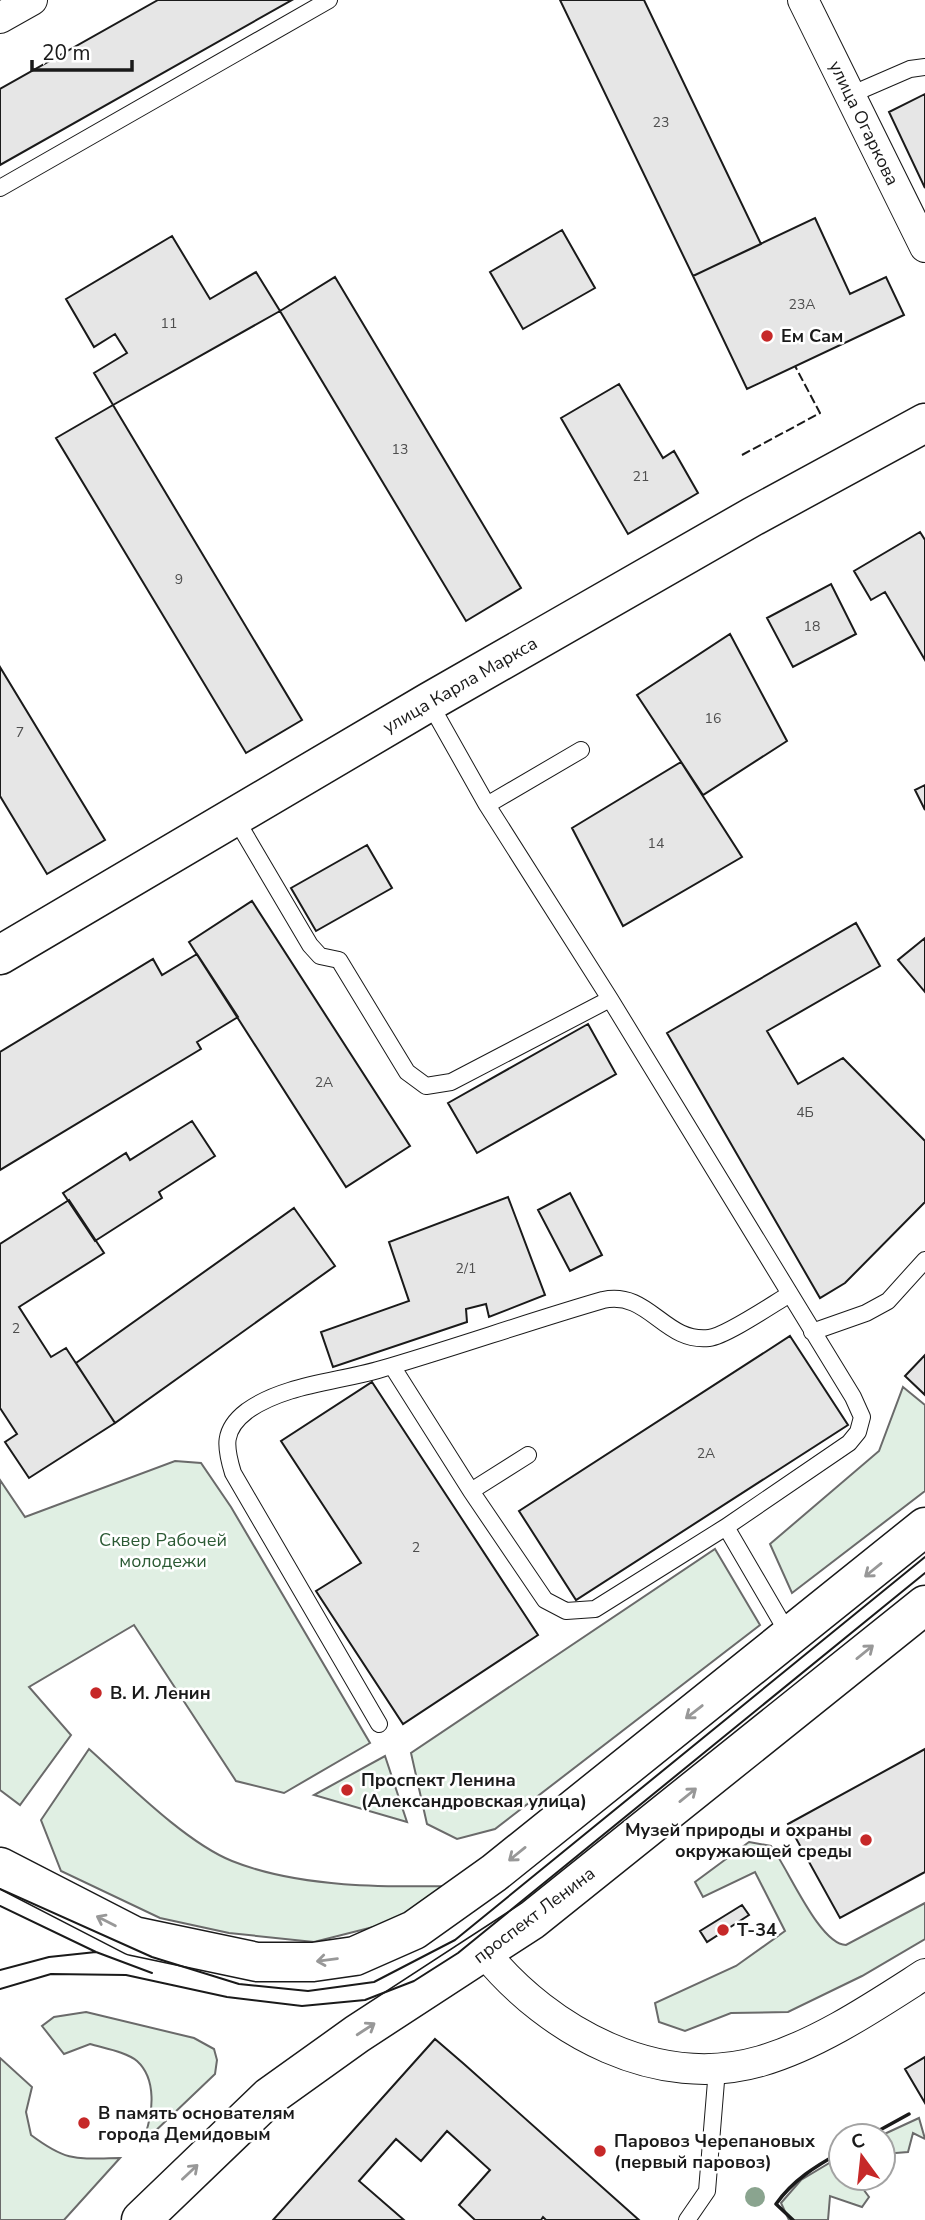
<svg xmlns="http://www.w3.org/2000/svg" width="925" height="2220" font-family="'Nunito Sans',sans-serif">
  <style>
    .green { fill: #e0efe3; stroke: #6a6a6a; stroke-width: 2 }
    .building { fill: #e6e6e6; stroke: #1a1a1a; stroke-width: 2 }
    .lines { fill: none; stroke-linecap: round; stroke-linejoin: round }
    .lane-casing { stroke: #1a1a1a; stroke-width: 18 }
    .street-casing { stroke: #1a1a1a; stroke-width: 32 }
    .secondary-casing { stroke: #1a1a1a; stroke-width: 41 }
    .lane { stroke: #fff; stroke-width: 16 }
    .street { stroke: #fff; stroke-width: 30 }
    .secondary { stroke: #fff; stroke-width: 38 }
    .tram { stroke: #1a1a1a; stroke-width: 2 }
    .fence { stroke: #1a1a1a; stroke-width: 2; stroke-dasharray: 9 3.5; stroke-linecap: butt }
    .wall { stroke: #1a1a1a; stroke-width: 3.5 }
    .tree { fill: #8aa48f }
    .oneway { stroke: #989898 }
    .poi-dot { fill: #c62828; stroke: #fff; stroke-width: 2.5 }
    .labels { text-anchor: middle; stroke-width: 5; stroke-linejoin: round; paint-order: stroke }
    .number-label { font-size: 14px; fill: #4d4d4d }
    .street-label { font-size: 18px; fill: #1a1a1a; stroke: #fff }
    .poi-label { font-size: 18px; font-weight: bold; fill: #1a1a1a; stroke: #fff; text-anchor: start }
    .park-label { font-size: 18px; fill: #2b5a34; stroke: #fff }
  </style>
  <rect width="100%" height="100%" fill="#fff"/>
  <path class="green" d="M903,1387L925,1405V1491L792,1593L770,1544L879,1451Z
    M175,1461L201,1463L231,1507L370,1743L284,1793L236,1781L134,1625L29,1687L71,1735L20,1805L0,1790V1480L25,1517Z
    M715,1549L760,1625L495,1829L457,1839L427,1824L411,1753Z
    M89,1749C127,1783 185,1842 232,1861C302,1889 391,1887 465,1886L397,1921L314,1942L229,1933L160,1918L61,1871L41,1820Z
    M385,1756L407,1822L314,1795Z
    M749,1842L771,1846C788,1868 819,1944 846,1945L925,1903V1939L862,1976L788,2012L731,2013L685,2031L659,2022L655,2003L736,1966L785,1931L755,1872L703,1897L695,1882Z
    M86,2012L194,2038L214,2049L217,2060L215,2074L149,2137L145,2135C153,2113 157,2079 137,2061C127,2052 103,2048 90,2044L64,2054L42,2026L54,2017Z
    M0,2058L32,2087L26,2112L31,2135C67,2162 76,2159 120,2158L64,2220H0Z
    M919,2118L925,2139L913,2133L908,2152L883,2154V2136H880Z
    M841,2156V2178H855L869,2197L862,2207L830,2196L828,2220H789L781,2203L801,2180Z"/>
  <path class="building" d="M158,0H292L0,165V89Z
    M560,0H644L761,244L693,276Z
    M925,94V188L889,112Z
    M815,218L850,294L886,277L904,315L747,389L693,276Z
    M562,230L595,288L523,329L490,272Z
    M172,236L210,299L256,272L280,311L113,405L94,373L127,353L115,334L94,347L66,299Z
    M335,277L521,588L466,621L280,311Z
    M619,384L663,458L674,451L698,493L628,534L561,418Z
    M113,405L302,720L246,753L56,438Z
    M920,532L925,540V660L885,592L871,600L854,571Z
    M831,584L856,634L793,667L767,618Z
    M730,634L787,741L703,795L637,695Z
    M0,667L105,840L47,874L0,796Z
    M681,762L742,857L623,926L572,828Z
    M925,785V810L915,790Z
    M367,845L392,888L316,931L291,888Z
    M252,901L410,1146L346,1187L189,942Z
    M856,923L880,966L767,1031L798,1084L843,1058L925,1141V1202L845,1283L820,1298L667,1033Z
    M925,938V992L898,960Z
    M197,954L238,1017L197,1042L201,1049L0,1170V1052L153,959L162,975Z
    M588,1024L616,1074L477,1153L448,1103Z
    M192,1121L215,1156L159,1192L162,1198L95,1241L63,1193L126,1153L130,1160Z
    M570,1193L602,1255L570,1271L538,1210Z
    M508,1197L545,1295L489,1317L486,1304L466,1309L467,1322L333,1367L321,1332L409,1301L389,1242Z
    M69,1200L104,1253L19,1307L51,1357L66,1348L115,1423L29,1478L5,1442L17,1434L0,1408V1244Z
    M294,1208L335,1266L115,1423L76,1363Z
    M790,1336L848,1425L576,1600L519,1511Z
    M925,1355V1395L905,1376Z
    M372,1382L538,1635L403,1724L316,1591L361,1563L281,1441Z
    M925,1749V1872L840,1918L788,1824Z
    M742,1905L749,1915L707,1942L700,1931Z
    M435,2039L464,2064L639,2220H546L543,2217L541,2220H475L459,2205L490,2170L447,2131L421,2161L396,2139L359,2181L404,2220H273Z
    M925,2057V2103L905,2069Z"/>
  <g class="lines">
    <g class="lane-casing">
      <path id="lane" d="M850,95L910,69L925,67
        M0,188L329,0
        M429,702L487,805L610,999L853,1397L862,1417L858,1432L849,1443L726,1527L782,1623
        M487,805L581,750
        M234,816L310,945L320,956L339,960L407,1072L426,1086L451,1082L610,999
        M812,1332L866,1313L888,1301L925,1260
        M392,1366L471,1491
        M528,1455L471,1491L545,1600L566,1611L595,1609L726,1527
        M379,1724L233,1473C225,1447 222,1430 247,1411C283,1385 336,1382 378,1370C454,1348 527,1322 603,1300C649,1290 664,1343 709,1338C726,1336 773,1304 790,1294
        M687,2220L707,2191L717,2069"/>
    </g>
    <g class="street-casing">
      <path id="street" d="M803,0L925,247
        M0,18L32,0
        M485,1953C549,2032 658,2091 761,2061C819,2044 875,2006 925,1974"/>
    </g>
    <g class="secondary-casing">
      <path id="secondary" d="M0,955L429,702L752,517L925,423
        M0,1867L134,1936L257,1962H313L355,1956L414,1930L494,1873L925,1527
        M141,2220L269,2097L357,2034L532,1920L925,1605"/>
    </g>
    <use href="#lane" class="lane"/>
    <use href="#street" class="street"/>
    <use href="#secondary" class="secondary"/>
    <path class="tram" d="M0,1889L152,1957L239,1984L308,1991L374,1982L455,1940L925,1557
      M0,1906L96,1952L152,1973
      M0,1970L49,1957L96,1952
      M0,1989L51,1974L126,1975L227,1997L302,2006L365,2000L414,1981L458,1953L925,1573"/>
    <path class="fence" d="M742,455L820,413L795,366"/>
    <path class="wall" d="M869,2136L909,2114
      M793,2220L776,2204C793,2180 816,2166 841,2152"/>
  </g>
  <circle class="tree" cx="755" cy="2197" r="10"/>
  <defs><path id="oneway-shaft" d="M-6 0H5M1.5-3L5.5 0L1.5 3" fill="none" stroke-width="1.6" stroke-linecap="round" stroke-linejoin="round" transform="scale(1.75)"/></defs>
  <g class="oneway">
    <use href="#oneway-shaft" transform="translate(873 1570) rotate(141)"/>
    <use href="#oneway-shaft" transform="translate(865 1652) rotate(-39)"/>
    <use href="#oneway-shaft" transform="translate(694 1712) rotate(142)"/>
    <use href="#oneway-shaft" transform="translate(688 1795) rotate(-39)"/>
    <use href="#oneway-shaft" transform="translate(517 1854) rotate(141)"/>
    <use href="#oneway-shaft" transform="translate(106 1921) rotate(-153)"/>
    <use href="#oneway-shaft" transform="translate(327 1960) rotate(173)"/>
    <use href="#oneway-shaft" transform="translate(366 2029) rotate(-33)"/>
    <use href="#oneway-shaft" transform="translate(190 2172) rotate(-43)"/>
  </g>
  <g class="poi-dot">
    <circle cx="767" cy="336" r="7"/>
    <circle cx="96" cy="1693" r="7"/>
    <circle cx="347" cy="1790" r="7"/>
    <circle cx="866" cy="1840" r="7"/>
    <circle cx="723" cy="1930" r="7"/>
    <circle cx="84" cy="2123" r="7"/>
    <circle cx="600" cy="2151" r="7"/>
  </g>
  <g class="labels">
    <g class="number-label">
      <text x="661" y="127">23</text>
      <text x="802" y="309">23А</text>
      <text x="169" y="328">11</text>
      <text x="400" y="454">13</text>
      <text x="641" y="481">21</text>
      <text x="179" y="584">9</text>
      <text x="812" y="631">18</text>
      <text x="713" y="723">16</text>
      <text x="20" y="737">7</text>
      <text x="656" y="848">14</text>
      <text x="324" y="1087">2А</text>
      <text x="805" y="1117">4Б</text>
      <text x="466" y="1273">2/1</text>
      <text x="16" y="1333">2</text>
      <text x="706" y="1458">2А</text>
      <text x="416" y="1552">2</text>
    </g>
    <g class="street-label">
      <text transform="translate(864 123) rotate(64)" y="6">улица Огаркова</text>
      <text transform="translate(460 685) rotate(-30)" y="6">улица Карла Маркса</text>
      <text transform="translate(534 1915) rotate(-37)" y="6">проспект Ленина</text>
    </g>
    <g class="poi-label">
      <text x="781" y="342">Ем Сам</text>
      <text x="110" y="1699">В. И. Ленин</text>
      <text x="361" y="1786">Проспект Ленина<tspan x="361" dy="21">(Александровская улица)</tspan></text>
      <text x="852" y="1836" text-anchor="end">Музей природы и охраны<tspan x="852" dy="21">окружающей среды</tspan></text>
      <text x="737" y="1936">Т-34</text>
      <text x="98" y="2119">В память основателям<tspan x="98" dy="21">города Демидовым</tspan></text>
      <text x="614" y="2147">Паровоз Черепановых<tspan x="614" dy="21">(первый паровоз)</tspan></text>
    </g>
    <g class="park-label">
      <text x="163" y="1546">Сквер Рабочей<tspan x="163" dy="21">молодежи</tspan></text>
    </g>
  </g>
  <g transform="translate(862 2157) rotate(345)"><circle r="33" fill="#ffffff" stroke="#a3a3a3" stroke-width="2"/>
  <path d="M0-5L12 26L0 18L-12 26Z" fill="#c62828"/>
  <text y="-10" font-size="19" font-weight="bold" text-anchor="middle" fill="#1a1a1a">С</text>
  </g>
  <path d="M32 60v10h100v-10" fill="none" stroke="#1a1a1a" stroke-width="3.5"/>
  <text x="42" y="60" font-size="21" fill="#1a1a1a" stroke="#ffffff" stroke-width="5" paint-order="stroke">20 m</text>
</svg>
